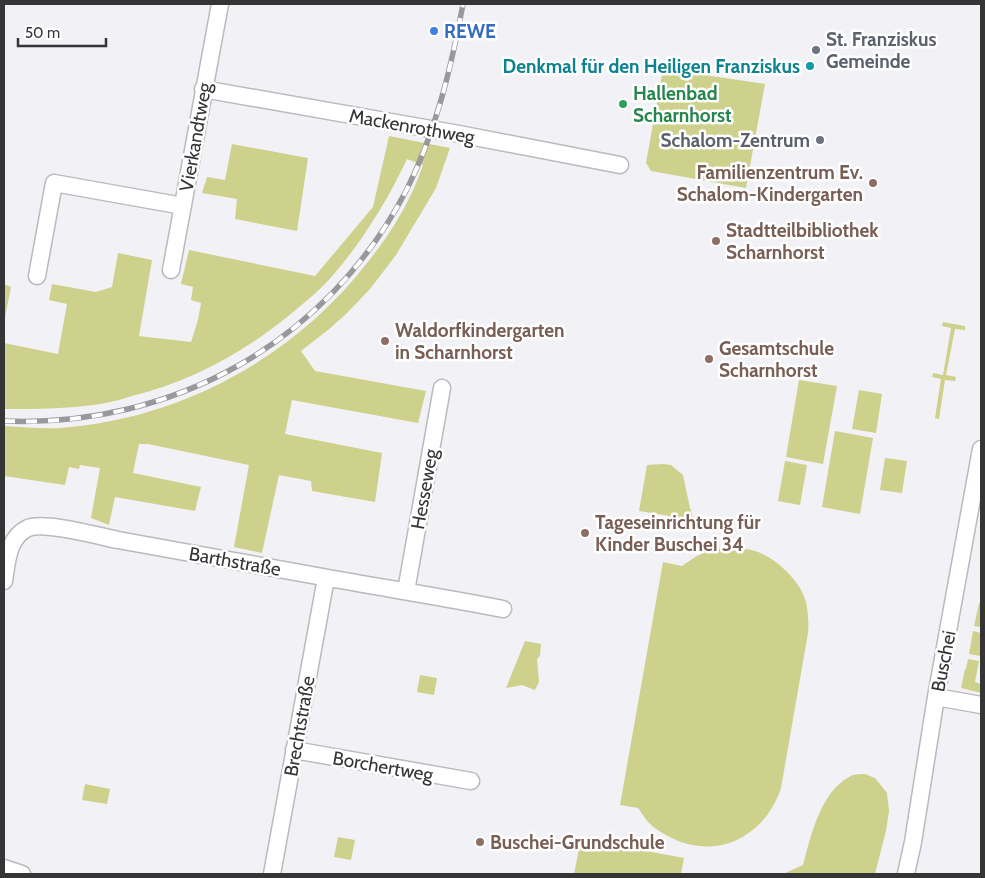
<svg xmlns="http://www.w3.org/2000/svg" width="985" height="878" font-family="Cabin,sans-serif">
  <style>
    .green { fill: #ced18c }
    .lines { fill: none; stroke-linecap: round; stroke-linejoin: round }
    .minor-casing { stroke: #bab9bd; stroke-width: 19 }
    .minor { stroke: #fff; stroke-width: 16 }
    .rail-casing { stroke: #99989b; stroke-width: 5.5 }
    .rail { stroke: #fff; stroke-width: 4; stroke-dasharray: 11; stroke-linecap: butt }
    .shop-dot { fill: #3f7fe0; stroke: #fff; stroke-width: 2 }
    .worship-dot { fill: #6b7280; stroke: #fff; stroke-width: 2 }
    .culture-dot { fill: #0f9aa8; stroke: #fff; stroke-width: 2 }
    .leisure-dot { fill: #2e9e5b; stroke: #fff; stroke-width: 2 }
    .education-dot { fill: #8d6e63; stroke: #fff; stroke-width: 2 }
    .labels { text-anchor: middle; stroke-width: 5; stroke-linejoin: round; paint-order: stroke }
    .shop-label { font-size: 19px; font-weight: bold; fill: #366cbe; stroke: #fff; text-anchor: start }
    .worship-label { font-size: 19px; font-weight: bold; fill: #5b616d; stroke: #fff; text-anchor: start }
    .culture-label { font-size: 19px; font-weight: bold; fill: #0d838f; stroke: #fff; text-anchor: end }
    .leisure-label { font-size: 19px; font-weight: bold; fill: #27864d; stroke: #fff; text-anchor: start }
    .street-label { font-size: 19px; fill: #353536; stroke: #fff }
    .education-label { font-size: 19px; font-weight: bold; fill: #785e54; stroke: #fff; text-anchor: start }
  </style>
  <rect width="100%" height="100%" fill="#f2f1f5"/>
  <path class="green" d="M663,69L765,84L746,188L651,171L646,163Z
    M389,136L450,148L436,188L396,255L370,289L346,314L328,330L301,351L315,371L426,391L418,423L292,400L285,434L382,453L375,502L312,491L311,481L279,475L262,553L234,547L249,465L148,444H139L133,473L201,487L195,511L115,497L109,525L91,518L100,468L80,465L79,469L69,467L65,485L4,476V426C23,427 42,429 60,428C181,419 293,358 367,263C391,233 411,201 423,165L407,159C387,201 364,239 334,274C323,287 310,298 298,308C250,349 194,381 132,396C123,399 115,401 106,403C72,409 38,409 4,409V343L58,354L67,304L49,300L52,284L96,292L112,287L118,253L152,260L139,336L191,342L198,320L201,303L191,300L193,287L181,284L189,250L315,276L373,207Z
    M232,144L308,158L297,231L235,219L237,199L202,193L207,177L225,180Z
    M4,284L11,287L4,322Z
    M943,322L965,326V330L955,329L946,375L956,377L955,381L945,380L939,419L935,418L941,379L932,377L933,373L943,375L951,328L942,326Z
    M799,380L837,386L823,464L786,457Z
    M859,390L882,394L876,433L852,429Z
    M835,431L873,438L860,514L822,507Z
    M885,458L907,461L902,493L880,490Z
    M785,461L807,465L800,505L778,501Z
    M663,464L671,465L683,475L690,508L694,520L639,511L647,465Z
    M735,547C742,549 749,549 755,551C775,557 801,581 806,602C808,612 809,623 808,633L781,788C765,837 715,862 668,836C662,833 654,828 649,823C645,819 642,813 638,808L620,805L663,562L682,566C703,551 710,548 735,547Z
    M979,603H981V627L974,626Z
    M973,631L981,633V647L980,656L969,654Z
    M525,641L541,644L540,656L537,659L539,682L535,690L522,685L506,688Z
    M968,659L979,661L975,682L981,684V693L961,688L965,669H966Z
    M420,675L437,678L434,695L417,692Z
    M865,774L875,778L887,793L889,811L886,831L875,874H783L803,865C811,836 820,793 849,777C853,774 860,774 865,774Z
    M85,784L110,789L107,804L82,800Z
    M338,837L355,840L351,860L334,857Z
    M581,839L684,858L681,874H574Z"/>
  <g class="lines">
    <g class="minor-casing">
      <path id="minor" d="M203,89L459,134L620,165
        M171,270L220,4
        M37,276L54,183L183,206
        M4,581C7,562 8,537 28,528C45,521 98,536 118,540C186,552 255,565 323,577C383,588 443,597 503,609
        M406,591L442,388
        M936,697L981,705
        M294,750L471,781
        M4,868L22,874
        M272,874L326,578
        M906,874L913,842L936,697L981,449"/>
    </g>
    <use href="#minor" class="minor"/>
    <g class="rail-casing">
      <path id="rail" d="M4,421C173,428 327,342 406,191C436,132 451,68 463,4"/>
    </g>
    <use href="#rail" class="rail"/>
  </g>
  <circle class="shop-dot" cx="434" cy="31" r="5"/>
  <g class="worship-dot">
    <circle cx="816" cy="50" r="5"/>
    <circle cx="820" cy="140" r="5"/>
  </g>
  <circle class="culture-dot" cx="810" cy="66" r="5"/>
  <circle class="leisure-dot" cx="623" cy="104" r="5"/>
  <g class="education-dot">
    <circle cx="873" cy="183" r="5"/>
    <circle cx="716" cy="241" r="5"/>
    <circle cx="385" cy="341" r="5"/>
    <circle cx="709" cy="359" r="5"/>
    <circle cx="585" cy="533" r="5"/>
    <circle cx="480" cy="842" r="5"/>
  </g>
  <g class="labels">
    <g class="shop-label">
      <text x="444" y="38">REWE</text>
    </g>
    <g class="worship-label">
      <text x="826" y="46">St. Franziskus<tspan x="826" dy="22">Gemeinde</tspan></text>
      <text x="810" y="147" text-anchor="end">Schalom-Zentrum</text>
    </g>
    <g class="culture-label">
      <text x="800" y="73">Denkmal für den Heiligen Franziskus</text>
    </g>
    <g class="leisure-label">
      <text x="633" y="100">Hallenbad<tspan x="633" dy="22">Scharnhorst</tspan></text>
    </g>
    <g class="street-label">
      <text transform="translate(412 126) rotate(10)" y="7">Mackenrothweg</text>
      <text transform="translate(195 137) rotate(-80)" y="7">Vierkandtweg</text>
      <text transform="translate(424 489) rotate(-80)" y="7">Hesseweg</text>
      <text transform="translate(235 561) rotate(10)" y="7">Barthstraße</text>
      <text transform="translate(943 661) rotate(-79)" y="7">Buschei</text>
      <text transform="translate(299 726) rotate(-80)" y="7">Brechtstraße</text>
      <text transform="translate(383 766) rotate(10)" y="7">Borchertweg</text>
    </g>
    <g class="education-label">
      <text x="863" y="179" text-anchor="end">Familienzentrum Ev.<tspan x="863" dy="22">Schalom-Kindergarten</tspan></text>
      <text x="726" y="237">Stadtteilbibliothek<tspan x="726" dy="22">Scharnhorst</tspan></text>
      <text x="395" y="337">Waldorfkindergarten<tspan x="395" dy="22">in Scharnhorst</tspan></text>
      <text x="719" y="355">Gesamtschule<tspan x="719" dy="22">Scharnhorst</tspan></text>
      <text x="595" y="529">Tageseinrichtung für<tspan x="595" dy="22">Kinder Buschei 34</tspan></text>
      <text x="490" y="849">Buschei-Grundschule</text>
    </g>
  </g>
  <rect width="985" height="878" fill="none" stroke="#353536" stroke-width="10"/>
  <path d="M18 38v8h88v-8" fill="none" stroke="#353536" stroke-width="2.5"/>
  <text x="25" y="38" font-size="15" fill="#353536" stroke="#ffffff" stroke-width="4" paint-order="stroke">50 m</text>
</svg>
